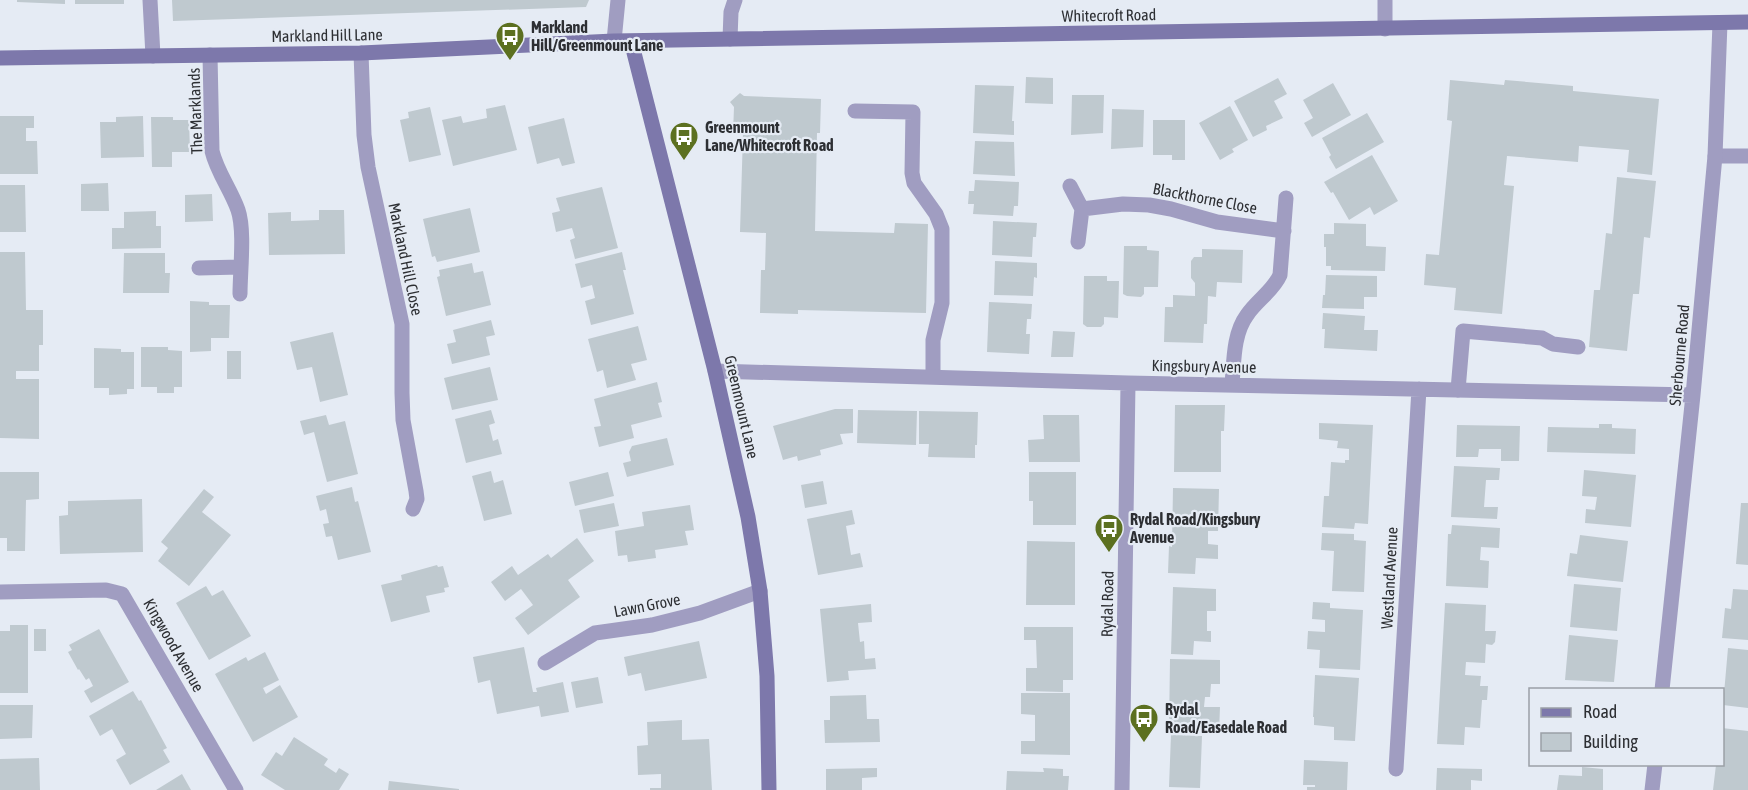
<svg xmlns="http://www.w3.org/2000/svg" width="1748" height="790" font-family="'Asap Condensed',sans-serif">
  <style>
    .building { fill: #bfc9cf }
    .lines { fill: none; stroke-linecap: round; stroke-linejoin: round }
    .lane { stroke: #a09dc1; stroke-width: 15 }
    .street { stroke: #a09dc1; stroke-width: 15 }
    .secondary { stroke: #7d78ab; stroke-width: 15 }
    .labels { text-anchor: middle; stroke-width: 4.5; stroke-linejoin: round; paint-order: stroke }
    .street-label { font-size: 16px; fill: #2d2f33; stroke: #e5ebf4 }
    .poi-label { font-size: 16px; font-weight: bold; fill: #2d2f33; stroke: #e5ebf4; text-anchor: start }
  </style>
  <rect width="100%" height="100%" fill="#e5ebf4"/>
  <path class="building" d="M17,0H65V4L17,2Z
    M75,0H124V4H75Z
    M172,0H589L586,7L173,21Z
    M1026,77L1053,78V104L1025,103Z
    M1278,78L1287,94L1274,101L1283,118L1266,126L1267,130L1253,137L1234,101Z
    M1450,80L1504,85L1505,80L1573,86V91L1659,99L1652,175L1627,172L1629,150L1579,146L1578,162L1507,156L1504,185L1514,186L1502,314L1454,310L1456,288L1424,285L1426,254L1439,255L1452,121L1447,120Z
    M1333,83L1351,115L1312,137L1304,123L1313,118L1303,100Z
    M975,85L1014,86L1012,121H1014V135L973,133Z
    M740,93L744,96L821,99L820,133H817L815,231L894,233L895,223L928,224L926,313L798,310V314L760,313L761,270H765L766,233L740,232L743,134H733L734,107L730,102Z
    M1072,95H1104L1103,133L1071,135Z
    M505,105L517,150L453,166L442,120L461,116L463,123L487,118L486,109Z
    M1230,106L1248,140L1232,149L1234,152L1220,160L1199,123Z
    M430,107L441,155L409,162L400,120L409,118L408,112Z
    M1112,109L1144,110L1143,147L1111,149Z
    M1367,113L1384,142L1336,169L1329,157L1331,155L1322,138Z
    M0,116H34V128H26V141H37L38,174H0Z
    M143,116L144,157L101,158L100,122H116V117Z
    M151,117H173V120H189L190,152H172V167H152Z
    M564,118L575,163L562,166L559,158L537,164L528,127Z
    M1153,120H1185V160H1172V155H1153Z
    M975,141L1014,142L1015,176L973,174Z
    M1372,155L1398,201L1374,215L1370,207L1349,220L1333,192L1331,193L1324,182Z
    M1617,177L1656,181L1650,238L1644,237L1639,294H1633L1627,351L1589,347L1594,290H1600L1606,233L1612,234Z
    M975,180L1019,182L1018,206H1014L1013,216L973,214L974,204H968L969,191H974Z
    M108,183L109,211H81V184Z
    M0,185H25L26,232H0Z
    M602,187L618,248L575,259L570,240L575,238L572,228L556,232L552,213L560,211L556,198Z
    M212,194L213,221L185,222V195Z
    M470,208L480,252L437,262L435,256L432,257L423,219Z
    M319,210H344L345,254L269,255L268,213L291,212V221L319,220Z
    M156,211V226H161V248L112,249V228H124V212Z
    M993,221L1037,223L1036,237H1033L1032,257L992,255Z
    M1334,223L1366,224V246L1386,247L1385,271L1331,270V266H1326V247H1324V234H1334Z
    M1124,246H1147V250L1159,251L1158,287H1144V294L1141,297L1127,296L1123,294Z
    M1202,249L1243,250L1242,283L1217,282L1216,297L1208,296L1207,324H1204L1203,343L1164,342L1165,307H1173V295L1195,296V283L1191,278V261L1194,257H1202Z
    M0,252H25L26,310H43V345H39V371H16V379H39V439L0,438Z
    M622,252L626,270H623L634,314L591,325L585,301L595,298L592,285L581,288L575,264Z
    M124,253H165V273H170L169,293H123Z
    M995,261L1037,263V278L1034,277L1033,296L994,295Z
    M472,263L474,273L483,271L491,305L446,316L437,277L440,276L439,270Z
    M1326,275L1377,276V297H1364V309L1322,308L1323,295H1325Z
    M1084,276H1107V281H1119L1118,318L1104,317V324L1101,327H1087L1083,324Z
    M190,301L209,302V305H230L229,338H211V351L190,352Z
    M989,302L1032,304L1031,319H1027L1026,334H1030L1029,354L987,352Z
    M1323,313L1365,316L1364,330H1378L1377,351L1324,348L1325,329H1322Z
    M491,320L495,335L486,337L490,355L452,364L447,344L456,342L453,330Z
    M638,326L647,360L631,364L636,380L607,388L603,370L597,372L588,339Z
    M1053,331L1075,332L1073,357H1051Z
    M333,332L348,395L320,402L312,367L297,370L290,342Z
    M141,347H168V350L182,351V387H174V393H157V387H141Z
    M94,348L121,349V352H134V389H127V394L109,395V388H94Z
    M227,351H241V379H227Z
    M490,367L498,400L452,410L444,378Z
    M657,382L662,402L658,403L662,417L631,425L634,438L599,447L594,427L601,426L594,399Z
    M1175,405H1225L1224,431H1221V472H1174Z
    M835,409H853V433L840,434L843,444L820,450L821,455L798,461L797,456L783,460L773,426Z
    M491,410L495,423L489,425L493,441L498,439L502,454L466,463L455,419Z
    M858,410L917,411L916,445L857,443Z
    M919,411L978,412L977,445H975V458L928,457L929,444H919Z
    M326,415L329,425L345,421L358,474L327,482L314,432L304,435L300,421Z
    M1043,415H1079L1080,462H1029L1028,440L1044,439Z
    M1319,423L1373,425L1368,524L1355,523L1354,529L1322,527L1324,496H1329L1331,462L1345,463V460H1349V449L1337,448L1338,441L1319,439Z
    M1599,424H1612V428L1636,429L1635,454L1547,452L1548,427L1599,428Z
    M1457,425L1520,426L1519,461H1501V449H1479L1478,457H1456Z
    M667,438L674,465L627,477L623,463L631,461L629,452L632,446Z
    M1454,466L1500,468L1499,480H1486L1484,507H1498L1497,519L1451,517Z
    M1584,470L1636,475L1631,527L1585,523L1586,509L1595,510L1597,497L1582,496Z
    M491,471L494,483L503,480L512,514L484,521L472,476Z
    M0,472H39V499L26,500L25,551H7V538H0Z
    M608,472L614,496L575,506L569,482Z
    M1029,472H1076V525H1033V501H1029Z
    M823,481L827,504L805,508L801,485Z
    M352,487L355,502L358,501L371,552L338,560L332,536L326,537L323,524L329,523L326,509L320,511L316,496Z
    M1173,488L1219,489L1218,531H1208V544L1218,545V559L1196,558L1195,574L1168,573L1169,546L1172,547Z
    M204,489L214,497L202,512L231,535L189,586L158,561L168,548L161,542Z
    M142,499L143,552L60,554L59,516L68,515V501Z
    M614,503L619,526L584,533L579,510Z
    M1741,503H1748V565L1736,564Z
    M690,505L694,530L685,531L688,545L655,550L656,558L628,562L627,555L618,556L615,531L644,526L642,512Z
    M852,510L855,524L846,526L851,555L860,553L863,567L818,575L807,519Z
    M1452,525L1500,528L1499,548L1481,547L1480,560L1489,561L1488,588L1446,586L1448,534H1451Z
    M1322,533L1354,534V540L1366,541L1364,592L1332,591L1334,551L1321,550Z
    M1580,535L1628,541L1623,582L1567,576L1570,553L1577,554Z
    M577,538L594,561L568,580L580,597L528,635L515,618L533,605L521,589L505,601L491,582L512,566L518,575L548,554L551,558Z
    M1027,541L1075,542V605H1026Z
    M437,565L438,567L443,566L449,587L444,588L445,592L426,596L430,612L391,622L381,585L402,580L401,575Z
    M1574,584L1621,588L1617,631L1570,627Z
    M206,586L212,596L223,590L251,636L209,660L176,603Z
    M1173,587L1216,589V611H1207V631H1211V642L1194,641L1193,655L1171,654Z
    M1733,589L1748,590V640L1722,638L1725,608L1731,609Z
    M1313,602L1330,603V608L1363,610L1360,670L1319,668L1320,650L1307,649L1308,631L1325,632V620L1312,619Z
    M1445,603L1486,605L1485,631H1496L1495,642L1492,645L1486,644L1485,663L1466,662L1465,675L1481,676L1480,686H1488L1487,700H1482L1480,728L1465,727L1464,745L1437,744Z
    M871,604L872,622L858,623L860,642L864,641L865,659L875,658L876,669L848,671L849,680L827,682L820,609Z
    M10,625H28V693H0V631H10Z
    M1024,627H1073V680H1063V692L1026,691V668H1037L1036,640H1024Z
    M34,629H46V651H34Z
    M99,629L129,682L91,703L84,691L93,686L89,678L86,680L79,669L78,670L68,652L72,650L69,645Z
    M1569,635L1618,640L1614,682L1565,680Z
    M699,641L707,678L645,691L641,673L628,676L624,657Z
    M524,647L533,692H537L536,688L563,682L569,712L541,717L539,706L497,714L490,680L478,683L473,657Z
    M1728,648L1748,650V708L1723,705Z
    M265,652L279,680L263,688L266,694L280,685L298,717L253,742L215,674L246,657L248,661Z
    M1170,659L1220,660V684H1211L1210,697H1205L1204,707H1220L1219,732L1169,730Z
    M1315,675L1359,678L1355,741L1334,740V727L1314,725V717H1313Z
    M598,677L603,703L576,708L571,682Z
    M133,691L139,701L141,700L167,748L163,750L170,762L130,785L116,760L126,754L112,729L100,736L89,716Z
    M1021,693H1070V755L1021,754V741H1035V715L1021,714Z
    M866,695L867,719H879L880,742L825,743L824,720H830V696Z
    M0,705H33L32,738L0,739Z
    M682,720V740L709,739L712,790H650V788H661V774L638,775L637,746L648,745L647,722Z
    M1722,728L1748,731V790H1713L1716,765L1722,764Z
    M1171,735L1202,736L1200,788L1169,787Z
    M294,737L328,759L324,765L336,773L339,768L349,774L339,790H285L261,775L276,752L282,756Z
    M39,758L40,790H0V759Z
    M1304,760L1348,762L1347,790H1307V787H1315V785H1303Z
    M1582,767L1603,769V790H1557L1559,775L1582,776Z
    M877,768V777L862,778V790H826V769Z
    M1043,768L1063,769V776H1069L1068,790H1006L1007,771L1044,772Z
    M1437,768L1482,769V781L1471,780V790H1436Z
    M182,774L191,790H156Z
    M389,781L459,789V790H388Z"/>
  <g class="lines">
    <path class="lane" d="M730,39L731,12L735,0
      M855,111L913,112L912,173L914,183L936,214L942,229V303L933,340V376
      M1715,156H1748
      M1458,390L1463,331L1542,338L1553,344L1578,347"/>
    <path class="street" d="M150,0L153,56
      M1385,29V0
      M614,41L618,0
      M361,53L364,135L368,167L402,324V393L403,420L416,491L417,499L413,509
      M210,55L212,151C217,172 231,190 238,210C245,230 240,272 240,294
      M1070,186L1082,209L1078,242
      M1082,209L1123,204L1149,205L1171,209L1217,222L1284,231
      M199,268L240,267
      M715,371L1128,383L1693,395
      M1232,384C1234,362 1233,334 1247,315C1257,300 1273,291 1280,275L1286,198
      M0,592L106,590L122,594L236,790
      M545,663L595,633L652,625L700,613L760,591
      M1662,690L1693,395L1715,156L1720,23
      M1396,769L1419,389
      M1122,790L1128,383
      M1652,790L1655,764"/>
    <path class="secondary" d="M631,41L715,371L748,517L760,591L767,676L769,790
      M0,58L361,53L614,41L1748,22"/>
  </g>
  <defs>
    <g id="bus-pin" transform="scale(1.5)"><path d="M0 17L-7.5 6A9.5 9.5 0 1 1 7.5 6Z" fill="#5c7020" stroke="#e5ebf4"/><path d="M-5-6H5V4H4V6H2V4H-2V6H-4V4H-5ZM-3.5-4V0h7V-4ZM-3.5 1.2v1.5H-2V1.2ZM2 1.2v1.5H3.5V1.2Z" fill="#fff"/></g>
  </defs>
  <g fill-rule="evenodd">
    <use href="#bus-pin" x="510" y="36"/>
    <use href="#bus-pin" x="684" y="136"/>
    <use href="#bus-pin" x="1109" y="528"/>
    <use href="#bus-pin" x="1144" y="718"/>
  </g>
  <g class="labels">
    <g class="street-label">
      <text transform="translate(1109 15) rotate(-1)" y="6">Whitecroft Road</text>
      <text transform="translate(327 35) rotate(-1)" y="6">Markland Hill Lane</text>
      <text transform="translate(195 111) rotate(-92)" y="6">The Marklands</text>
      <text transform="translate(1205 198) rotate(11)" y="6">Blackthorne Close</text>
      <text transform="translate(406 259) rotate(78)" y="6">Markland Hill Close</text>
      <text transform="translate(1679 355) rotate(-85)" y="6">Sherbourne Road</text>
      <text transform="translate(1204 366) rotate(1)" y="6">Kingsbury Avenue</text>
      <text transform="translate(742 407) rotate(77)" y="6">Greenmount Lane</text>
      <text transform="translate(1389 578) rotate(-87)" y="6">Westland Avenue</text>
      <text transform="translate(1107 604) rotate(-89)" y="6">Rydal Road</text>
      <text transform="translate(647 605) rotate(-11)" y="6">Lawn Grove</text>
      <text transform="translate(174 645) rotate(60)" y="6">Kingwood Avenue</text>
    </g>
    <g class="poi-label">
      <text x="531" y="33">Markland<tspan x="531" dy="18">Hill/Greenmount Lane</tspan></text>
      <text x="705" y="133">Greenmount<tspan x="705" dy="18">Lane/Whitecroft Road</tspan></text>
      <text x="1130" y="525">Rydal Road/Kingsbury<tspan x="1130" dy="18">Avenue</tspan></text>
      <text x="1165" y="715">Rydal<tspan x="1165" dy="18">Road/Easedale Road</tspan></text>
    </g>
  </g>
  <rect x="1529" y="688" width="195" height="78" fill="#e5ebf4" stroke="#9ba0a7" stroke-width="1.5"/>
  <rect x="1541" y="708" width="30" height="9" fill="#7d78ab" stroke="#9ba0a7" stroke-width="1.5"/>
  <text x="1583" y="718" font-size="18" fill="#2d2f33">Road</text>
  <rect x="1541" y="733" width="30" height="18" fill="#bfc9cf" stroke="#9ba0a7" stroke-width="1.5"/>
  <text x="1583" y="748" font-size="18" fill="#2d2f33">Building</text>
</svg>
